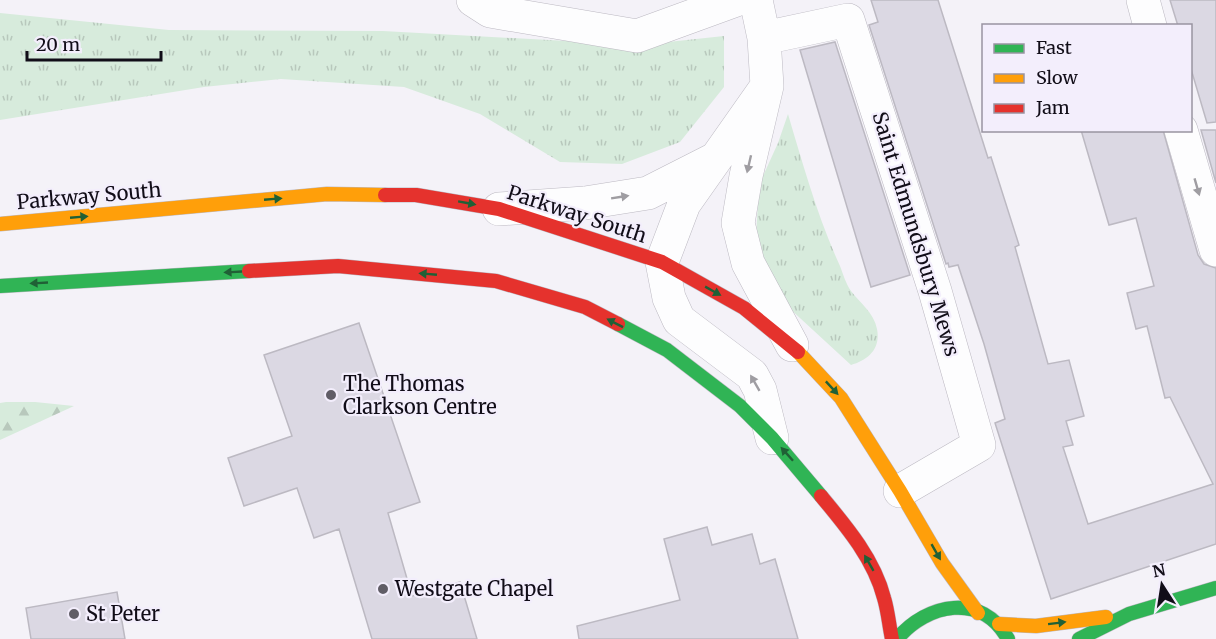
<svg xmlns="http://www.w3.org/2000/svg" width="1216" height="639" font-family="Merriweather,serif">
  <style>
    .grass { fill: url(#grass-tufts) }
    .forest { fill: url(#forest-firs) }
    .building { fill: #dbd8e3; stroke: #bcb9c2; stroke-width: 1.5 }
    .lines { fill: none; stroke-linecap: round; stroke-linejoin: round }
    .street-casing { stroke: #bcb9c2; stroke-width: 34 }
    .fast-casing { stroke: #bcb9c2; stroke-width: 15 }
    .slow-casing { stroke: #bcb9c2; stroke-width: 15 }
    .jam-casing { stroke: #bcb9c2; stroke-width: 15 }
    .street { stroke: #fdfdfe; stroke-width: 33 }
    .fast { stroke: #30b455; stroke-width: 14 }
    .slow { stroke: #ff9f0a; stroke-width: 14 }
    .jam { stroke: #e5322d; stroke-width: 14 }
    .oneway { fill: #9f9da2 }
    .oneway2 { fill: #206036 }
    .poi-dot { fill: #605d66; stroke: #f3eefc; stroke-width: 2 }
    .labels { text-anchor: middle; stroke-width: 4.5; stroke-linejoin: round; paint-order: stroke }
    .street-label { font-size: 20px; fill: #110d18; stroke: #f3eefc }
    .poi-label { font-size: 20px; fill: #110d18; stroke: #f3eefc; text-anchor: start }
  </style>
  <defs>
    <pattern id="grass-tufts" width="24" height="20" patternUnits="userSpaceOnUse" patternTransform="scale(1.5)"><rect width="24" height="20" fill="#d7ebdc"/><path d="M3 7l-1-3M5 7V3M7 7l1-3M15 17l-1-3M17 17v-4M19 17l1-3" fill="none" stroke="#b8c8bc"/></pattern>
    <pattern id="forest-firs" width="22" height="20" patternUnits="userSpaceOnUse" patternTransform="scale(1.5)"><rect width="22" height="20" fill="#d7ebdc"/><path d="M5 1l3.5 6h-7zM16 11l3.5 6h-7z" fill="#b8c8bc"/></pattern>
  </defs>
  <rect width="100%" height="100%" fill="#f4f2f8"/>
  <path class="grass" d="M0,13L169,30L383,31L640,45L724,36V87L680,142L622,164L560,162L480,114L404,87L281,79L204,87L0,120Z
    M788,114C803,165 818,218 840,266C843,274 846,284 851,291C860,303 874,313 877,329C881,349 868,360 851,365L788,307L766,273L756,236L759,185L778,143Z"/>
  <path class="forest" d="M6,402H35L74,406L0,440V403Z"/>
  <path class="building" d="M871,0H938L988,158L991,157L1019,245L1015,247L1048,364L1069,360L1084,416L1066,421L1073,445L1063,447L1088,524L1213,484L1170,397L1165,398L1147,326L1136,329L1127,293L1154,286L1136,218L1109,225L1081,130H1163L1198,255L1204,264L1216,268V544L1051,599L995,423L1005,419L984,344L958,265L949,267L948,263L946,264L869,25L878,22Z
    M1170,0H1216V122L1207,123L1191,69V26H1178Z
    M835,42L910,275L871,287L800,50Z
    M1201,130H1216V183Z
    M359,323L420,502L388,513L412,596L460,582L477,639H372L339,529L314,538L297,488L244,506L228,458L292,436L264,355Z
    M707,527L712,545L752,534L760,564L775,559L798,639H579L577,626L680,600L664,539Z
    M117,592L125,639H31L26,608Z"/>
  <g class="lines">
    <g class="street-casing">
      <path id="street" d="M473,0L490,11L637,36L736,0
        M756,0L764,38L767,86L746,176L738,223L748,263L792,345
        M1143,0L1150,26
        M764,38L848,20L935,291L979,445L900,491
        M767,86L684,204L662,262L669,298L679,320L752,375L760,390L772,438
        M1181,130L1216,250
        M499,209L585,203L648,193L713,160"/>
    </g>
    <g class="fast-casing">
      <path id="fast" d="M0,286L249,271
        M618,324L667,350L740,406L772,438L821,496
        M897,639C927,603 982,592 1008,639
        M1079,639L1129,614L1216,588"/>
    </g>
    <g class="slow-casing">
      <path id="slow" d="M0,224L327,194L385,195
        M798,352L841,398L900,491L942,563L978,613
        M999,624L1036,626L1106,617"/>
    </g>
    <g class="jam-casing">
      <path id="jam" d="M385,195H416L499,209L662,262L744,308L798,352
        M249,271L338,266L496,281L585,307L618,324
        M821,496C846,526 874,559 884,598C888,611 889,625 892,639"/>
    </g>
    <use href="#street" class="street"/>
    <use href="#fast" class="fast"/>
    <use href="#slow" class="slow"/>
    <use href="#jam" class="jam"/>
  </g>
  <defs><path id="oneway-solid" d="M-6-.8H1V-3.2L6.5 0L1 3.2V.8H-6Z" transform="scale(1.5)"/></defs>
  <g class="oneway">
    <use href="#oneway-solid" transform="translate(749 164) rotate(103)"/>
    <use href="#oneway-solid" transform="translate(1197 187) rotate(74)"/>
    <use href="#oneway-solid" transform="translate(620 197) rotate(-9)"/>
    <use href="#oneway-solid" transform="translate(755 383) rotate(-120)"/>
  </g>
  <g class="oneway2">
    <use href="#oneway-solid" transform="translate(273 199) rotate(-5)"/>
    <use href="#oneway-solid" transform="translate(467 203) rotate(10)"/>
    <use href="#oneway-solid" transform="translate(79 217) rotate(-5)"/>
    <use href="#oneway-solid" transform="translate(233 272) rotate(177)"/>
    <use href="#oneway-solid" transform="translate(428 274) rotate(-175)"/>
    <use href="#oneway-solid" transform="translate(39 283) rotate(177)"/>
    <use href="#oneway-solid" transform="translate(713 291) rotate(29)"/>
    <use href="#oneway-solid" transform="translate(615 323) rotate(-153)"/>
    <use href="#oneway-solid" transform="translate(832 388) rotate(47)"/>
    <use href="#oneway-solid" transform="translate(787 454) rotate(-132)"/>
    <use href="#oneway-solid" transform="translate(936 552) rotate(60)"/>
    <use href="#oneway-solid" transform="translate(869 563) rotate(-120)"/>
    <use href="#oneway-solid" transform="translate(1057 623) rotate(-7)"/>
  </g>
  <g class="poi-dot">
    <circle cx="331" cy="395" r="6"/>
    <circle cx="383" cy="589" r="6"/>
    <circle cx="74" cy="614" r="6"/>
  </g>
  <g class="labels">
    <g class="street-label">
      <text transform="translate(89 196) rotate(-5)" y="7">Parkway South</text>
      <text transform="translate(577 214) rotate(18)" y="7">Parkway South</text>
      <text transform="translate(916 234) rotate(73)" y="7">Saint Edmundsbury Mews</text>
    </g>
    <g class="poi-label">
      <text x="343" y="391">The Thomas<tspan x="343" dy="23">Clarkson Centre</tspan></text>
      <text x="395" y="596">Westgate Chapel</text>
      <text x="86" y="621">St Peter</text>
    </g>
  </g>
  <rect x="982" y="24" width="210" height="108" fill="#f3eefc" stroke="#9994a1" stroke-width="1.5"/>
  <rect x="994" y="44" width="30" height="9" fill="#30b455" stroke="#9994a1" stroke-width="1.5"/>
  <text x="1036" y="54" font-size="18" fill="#110d18">Fast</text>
  <rect x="994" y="74" width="30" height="9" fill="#ff9f0a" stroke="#9994a1" stroke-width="1.5"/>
  <text x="1036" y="84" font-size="18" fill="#110d18">Slow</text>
  <rect x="994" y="104" width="30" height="9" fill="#e5322d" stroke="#9994a1" stroke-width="1.5"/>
  <text x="1036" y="114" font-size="18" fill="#110d18">Jam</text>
  <g transform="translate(1162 585) rotate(348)" stroke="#f3eefc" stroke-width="4.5" paint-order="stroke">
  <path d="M0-4.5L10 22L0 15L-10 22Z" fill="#110d18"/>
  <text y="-9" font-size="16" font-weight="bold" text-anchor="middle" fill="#110d18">N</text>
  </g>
  <path d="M27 51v9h134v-9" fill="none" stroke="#110d18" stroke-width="3"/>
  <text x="36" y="51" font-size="18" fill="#110d18" stroke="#f3eefc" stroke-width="4.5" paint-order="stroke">20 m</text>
</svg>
